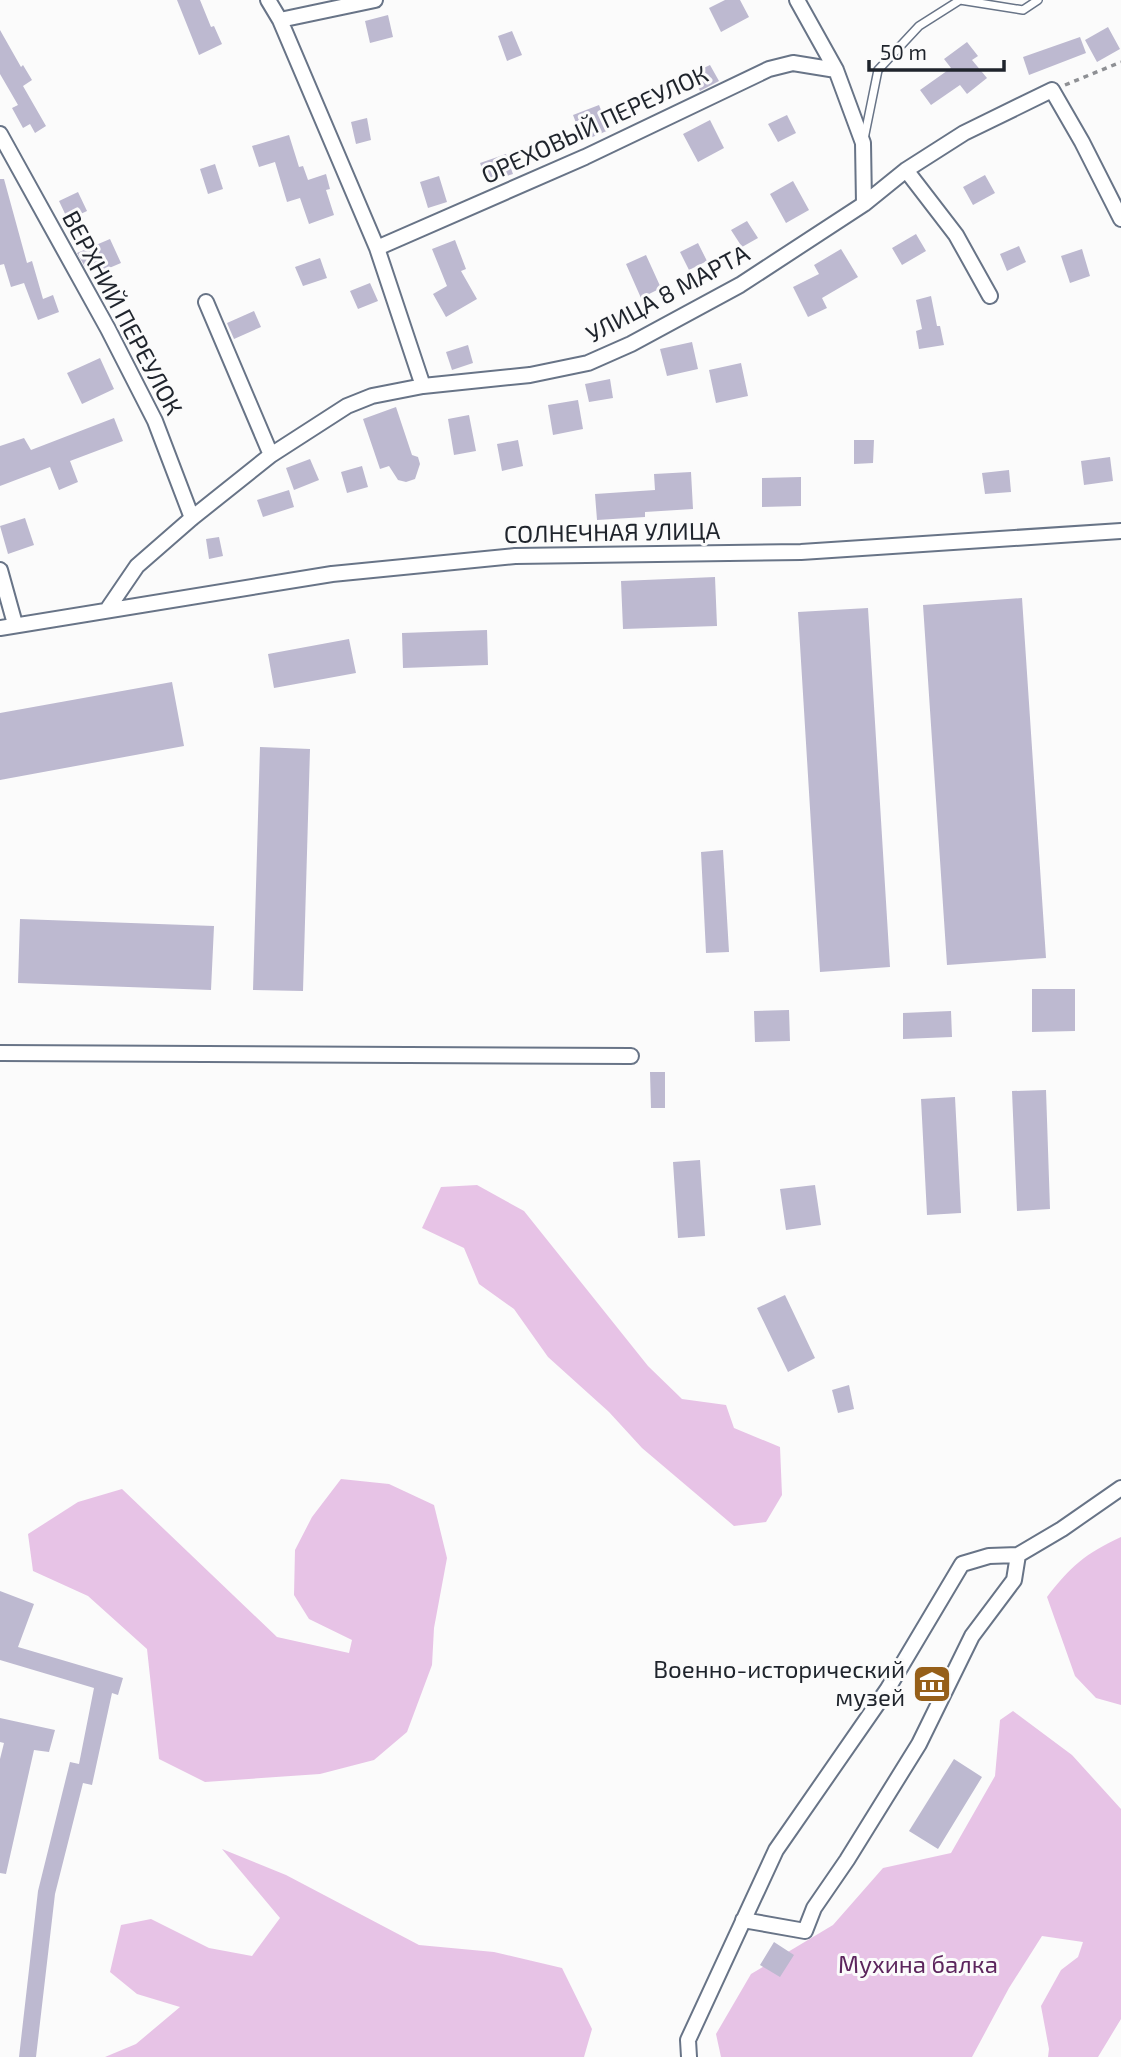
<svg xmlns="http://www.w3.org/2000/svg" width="1121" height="2057" font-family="'Exo 2',sans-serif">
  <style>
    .green { fill: #e7c3e6 }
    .building { fill: #bdb9d0 }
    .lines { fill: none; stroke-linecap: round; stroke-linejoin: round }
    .service-casing { stroke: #687487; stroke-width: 10 }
    .minor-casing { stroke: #687487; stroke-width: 18 }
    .path { stroke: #8e9094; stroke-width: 3.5; stroke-dasharray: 5 5; stroke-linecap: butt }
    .service { stroke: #fff; stroke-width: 7 }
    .minor { stroke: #fff; stroke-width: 14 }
    .labels { text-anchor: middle; stroke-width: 6; stroke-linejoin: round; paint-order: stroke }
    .street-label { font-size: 24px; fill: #1f242c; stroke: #fbfbfb }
    .poi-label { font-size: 24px; fill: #1f242c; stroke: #fbfbfb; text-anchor: end }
    .park-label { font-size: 24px; fill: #5c255d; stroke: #fbfbfb }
  </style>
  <rect width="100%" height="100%" fill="#fbfbfb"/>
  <path class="green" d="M477,1185L524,1211L648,1366L682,1399L726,1405L734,1428L780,1447L782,1495L766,1522L734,1526L642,1448L609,1412L548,1357L514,1309L479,1284L464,1248L422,1228L441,1187Z
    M341,1479L389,1484L434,1505L447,1558L434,1628L432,1665L407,1732L374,1760L320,1774L205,1782L159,1759L147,1649L88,1596L33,1571L28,1534L78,1502L122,1489L277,1637L349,1653L352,1640L309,1619L294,1595L295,1550L312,1517Z
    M1121,1537V1705L1096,1698L1075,1676L1047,1597C1070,1567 1086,1553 1121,1537Z
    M1013,1711L1072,1755L1121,1809V2019L1098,2057H1048L1049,2049L1041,2006L1061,1970L1078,1957L1083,1942L1042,1936L1009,1988L972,2057H721L716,2034L751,1974L833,1925L883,1868L951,1853L995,1776L1000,1720Z
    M222,1849L286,1875L419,1945L494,1952L562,1968L592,2029L584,2057H105L136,2044L180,2007L137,1994L110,1972L121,1925L151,1919L209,1948L252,1956L280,1918Z"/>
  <path class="building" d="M177,0H200L211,27L214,26L222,44L199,55Z
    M725,0H740L749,17L721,32L709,8Z
    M388,15L393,37L370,43L365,21Z
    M1108,27L1120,49L1097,62L1085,40Z
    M0,30L21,67L23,65L32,80L23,86L46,126L35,133L30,124L23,128L12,108L18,105L0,74Z
    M512,31L522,55L507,61L498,36Z
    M1080,37L1086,53L1029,75L1023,57Z
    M967,42L978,56L972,60L987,78L967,94L960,85L931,105L920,90L951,68L944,59Z
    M710,65L719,81L700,91L691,74Z
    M599,105L609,130L583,141L573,115Z
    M787,115L796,133L778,142L768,124Z
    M367,118L371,140L356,144L351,122Z
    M710,120L724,148L698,162L683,134Z
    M289,135L299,167L303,166L308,180L326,174L330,189L326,190L334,215L309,224L300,198L287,202L275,162L259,167L252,146Z
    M506,154L513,174L487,182L480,163Z
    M215,164L223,189L208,194L200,169Z
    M985,175L995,193L973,205L963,187Z
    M439,176L447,202L428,208L420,182Z
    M0,179H4L27,263L32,261L43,299L53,295L59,312L38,320L24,283L11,287L4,264L0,265Z
    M793,181L809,210L786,223L770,194Z
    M78,192L87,211L68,220L59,201Z
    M747,221L758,238L742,247L731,230Z
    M916,234L926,251L902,265L892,248Z
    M110,239L121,263L102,271L97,262L85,267L77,253Z
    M455,240L466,269L461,271L477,299L446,317L433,294L447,286L432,249Z
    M698,243L707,261L689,270L680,252Z
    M1019,246L1026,262L1007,271L1000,254Z
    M841,249L858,277L822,298L827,308L808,317L793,287L819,274L814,265Z
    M1082,249L1090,276L1070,283L1061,256Z
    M646,255L661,288L641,298L626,264Z
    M320,258L327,278L303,286L295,267Z
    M370,283L378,301L358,309L350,291Z
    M931,296L937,326H940L944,345L919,349L916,331L922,329L916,300Z
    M254,311L261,327L234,339L227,323Z
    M692,342L698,369L667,376L660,349Z
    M468,345L473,363L452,370L446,352Z
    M100,358L114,389L82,404L67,373Z
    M741,363L748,396L716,403L709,370Z
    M610,379L613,398L589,402L585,384Z
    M578,400L583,429L553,435L548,405Z
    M396,407L412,455L418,457L420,464L415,479L406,482L398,480L389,466L380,469L363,419Z
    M469,415L476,451L454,455L448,419Z
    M114,418L123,441L70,461L78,482L59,490L50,467L0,486V446L24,438L31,450Z
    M518,440L523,466L502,471L497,444Z
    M854,440H874L873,463L854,464Z
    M1110,457L1113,481L1084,485L1081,461Z
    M310,459L319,480L294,490L286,468Z
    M362,466L368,487L347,493L341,472Z
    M1009,470L1011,492L985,494L982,473Z
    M691,472L693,509L645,512V517L597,520L595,494L655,490L654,474Z
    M801,477V506L762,507V478Z
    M289,490L294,507L263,517L257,500Z
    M25,518L34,545L8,554L0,526Z
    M219,537L223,556L209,559L206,539Z
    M715,577L717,626L623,629L621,581Z
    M1022,598L1046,958L947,965L923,605Z
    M868,608L890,967L820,972L798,612Z
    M487,630L488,665L403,668L402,633Z
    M349,639L356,673L274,688L268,654Z
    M172,682L184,746L0,780V713Z
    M260,747L310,749L303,991L253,990Z
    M723,850L729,952L706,953L701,852Z
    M20,919L214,926L211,990L18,983Z
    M1032,989H1075V1031L1032,1032Z
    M789,1010L790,1041L755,1042L754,1011Z
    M951,1011L952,1037L903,1039V1013Z
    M650,1072H665V1108H651Z
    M1046,1090L1050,1209L1017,1211L1012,1091Z
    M955,1097L961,1213L927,1215L921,1099Z
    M700,1160L705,1236L678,1238L673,1162Z
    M815,1185L821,1225L786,1230L780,1189Z
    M785,1295L815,1358L788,1372L757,1308Z
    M849,1385L854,1409L838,1413L832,1390Z
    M0,1591L34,1604L18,1647L123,1678L118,1695L112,1693L92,1785L83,1783L55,1894L36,2057H19L38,1891L70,1762L79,1764L94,1688L0,1660Z
    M0,1718L55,1730L49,1752L34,1750L6,1874L0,1873V1759L4,1743L0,1742Z
    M954,1759L982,1777L938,1849L909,1831Z
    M774,1942L794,1955L780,1977L760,1965Z"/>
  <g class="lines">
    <g class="service-casing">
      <path id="service" d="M864,139L878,70L919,26L960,0L1023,10L1038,0"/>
    </g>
    <g class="minor-casing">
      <path id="minor" d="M268,0L280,20L377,248L423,386
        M797,0L836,70L863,143L864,204
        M280,20L375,0
        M0,134L108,329L155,421L192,518
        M906,170L956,235L990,296
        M377,248L585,157L769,69L793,63L836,70
        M206,302L271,455
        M0,570L15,624
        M107,610L137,566L192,518L271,455L347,406L372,396L423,386L530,375L588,363L631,344L740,285L864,204L906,170L964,133L1052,90L1082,142L1121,219
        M0,628L332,574L515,556L801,552L1121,531
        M0,1053L631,1056
        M1018,1555L1062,1529L1121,1488
        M689,2057L688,2040L776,1850L887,1690L962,1564L989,1556L1018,1555L1014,1580L972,1636L919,1744L847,1860L814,1908L805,1931L743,1920"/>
    </g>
    <path class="path" d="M1065,85L1121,62"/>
    <use href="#service" class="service"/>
    <use href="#minor" class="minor"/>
  </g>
  <defs>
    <g id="museum-square" transform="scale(2.0125)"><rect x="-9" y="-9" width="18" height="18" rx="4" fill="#965f19" stroke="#fbfbfb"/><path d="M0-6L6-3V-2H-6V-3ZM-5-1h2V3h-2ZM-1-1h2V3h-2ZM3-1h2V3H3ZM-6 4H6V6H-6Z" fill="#fff"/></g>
  </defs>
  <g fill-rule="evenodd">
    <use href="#museum-square" x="932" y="1684"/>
  </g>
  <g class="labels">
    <g class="street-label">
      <text transform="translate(595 125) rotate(-25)" y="8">ОРЕХОВЫЙ ПЕРЕУЛОК</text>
      <text transform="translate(668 294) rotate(-28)" y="8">УЛИЦА 8 МАРТА</text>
      <text transform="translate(122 313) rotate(62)" y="8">ВЕРХНИЙ ПЕРЕУЛОК</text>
      <text transform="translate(612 533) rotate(-1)" y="8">СОЛНЕЧНАЯ УЛИЦА</text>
    </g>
    <g class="poi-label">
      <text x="905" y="1678">Военно-исторический<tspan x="905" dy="28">музей</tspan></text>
    </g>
    <g class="park-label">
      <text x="918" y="1973">Мухина балка</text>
    </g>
  </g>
  <path d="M869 60v10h135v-10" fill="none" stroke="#1f242c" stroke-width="3.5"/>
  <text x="880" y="60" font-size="21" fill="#1f242c" stroke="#fbfbfb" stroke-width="5" paint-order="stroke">50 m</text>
</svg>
